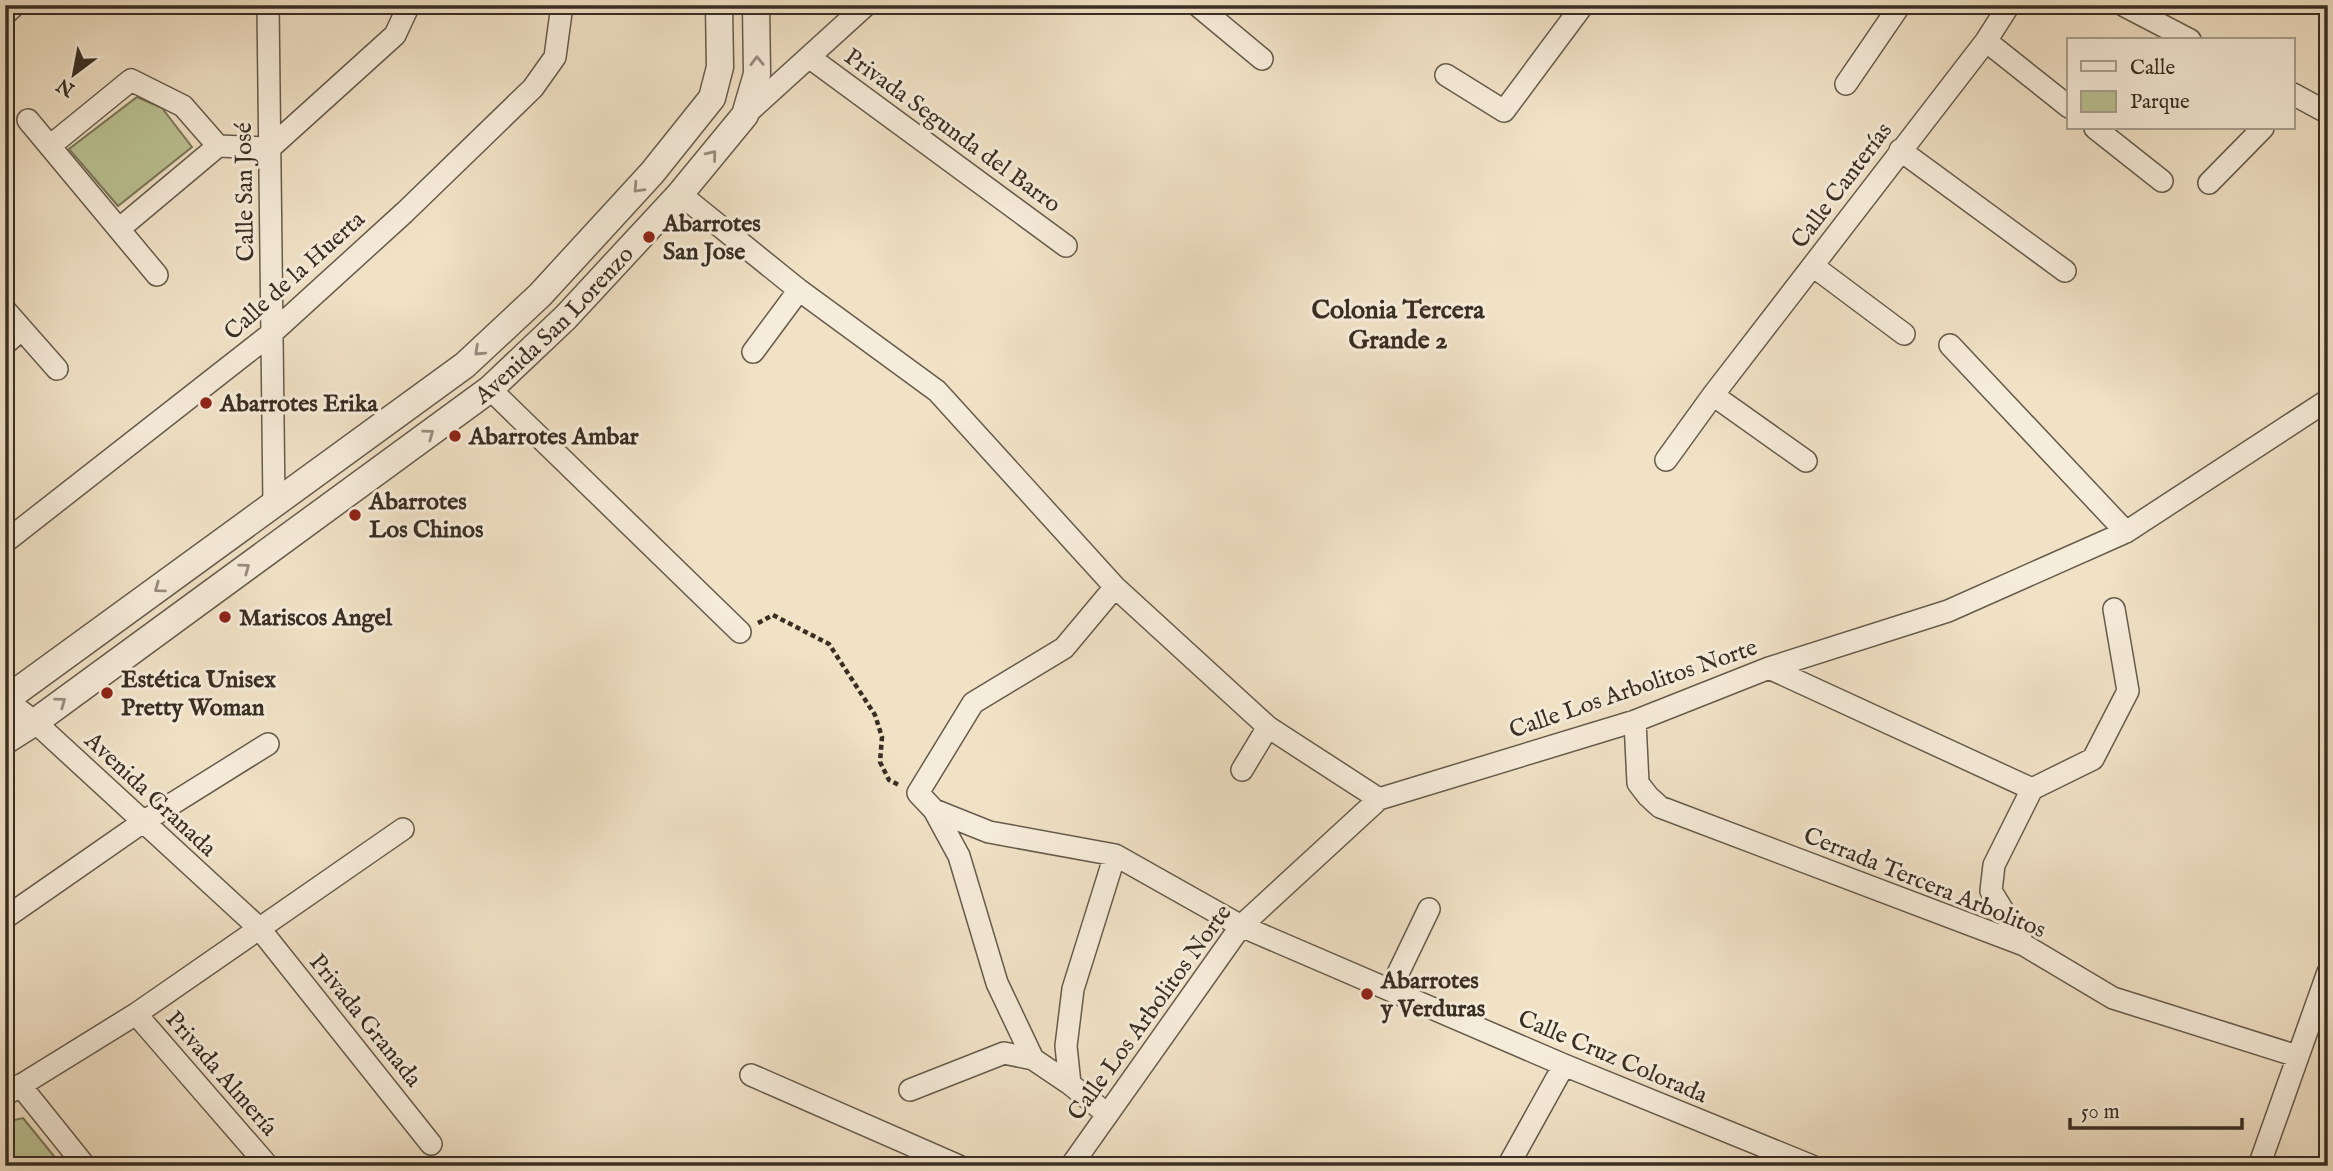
<svg xmlns="http://www.w3.org/2000/svg" width="2333" height="1171" font-family="'IM FELL English',serif">
  <style>
    .green { fill: #bbc394; stroke: #7a785c; stroke-width: 2 }
    .lines { fill: none; stroke-linecap: round; stroke-linejoin: round }
    .minor-casing { stroke: #665b4c; stroke-width: 24 }
    .tertiary-casing { stroke: #665b4c; stroke-width: 29 }
    .path { stroke: #382e24; stroke-width: 4.5; stroke-dasharray: 5 3.5; stroke-linecap: butt }
    .minor { stroke: #f6ecda; stroke-width: 21 }
    .tertiary { stroke: #f6ecda; stroke-width: 26 }
    .oneway { stroke: #978d7f }
    .poi-dot { fill: #8f2418; stroke: #f6ecda; stroke-width: 2.5 }
    .labels { text-anchor: middle; stroke-width: 6; stroke-linejoin: round; paint-order: stroke }
    .street-label { font-size: 24px; fill: #382e24; stroke: #f6ecda }
    .poi-label { font-size: 24px; font-weight: bold; fill: #382e24; stroke: #f6ecda; text-anchor: start }
    .neighbourhood-label { font-size: 26px; font-weight: bold; fill: #382e24; stroke: #f6ecda }
  </style>
  <rect width="100%" height="100%" fill="#f1e2c6"/>
  <filter id="stains"><feTurbulence type="fractalNoise" baseFrequency=".00286" numOctaves="4"/><feColorMatrix values="0 0 0 0 .2 0 0 0 0 .09 0 0 0 0 .02 0 0 0 .5 -.17"/></filter>
  <radialGradient id="worn" r=".72"><stop offset=".6" stop-color="#630" stop-opacity="0"/><stop offset="1" stop-color="#630" stop-opacity=".3"/></radialGradient>
  <path class="green" d="M137,97L162,108L192,147L118,206L69,149Z
    M23,1118L62,1166H5V1122Z"/>
  <g class="lines">
    <g class="minor-casing">
      <path id="minor" d="M268,5L274,504
        M1197,5L1262,59
        M2123,5L2190,40
        M5,14L15,5
        M1986,41L2069,107
        M809,57L1066,246
        M1446,75L1504,111L1583,5
        M1846,84L1900,5
        M2293,94L2328,113
        M745,115L866,5
        M28,120L157,275
        M2095,128L2162,181
        M50,146L131,80L183,106L218,146L270,148L395,35L409,5
        M1900,150L2065,271
        M2209,183L2263,128
        M680,194L799,290L937,391L1115,587L1268,727L1379,799
        M119,229L218,146
        M1813,266L1904,334
        M5,310L57,369
        M5,344L22,329
        M1950,345L2126,532
        M753,352L799,290
        M490,389L740,632
        M1713,395L1806,461
        M1666,460L1713,395L1986,41L2009,5
        M5,542L272,333L405,212L533,88L555,57L562,5
        M1115,587L1064,648L973,703L918,793L934,810L989,832L1115,855L1241,926L1564,1065L1812,1166
        M1769,668L2032,789
        M5,699L35,722L259,928L431,1144
        M1635,721L1638,783L1648,796L1660,807L2024,945L2113,998L2297,1056
        M1242,770L1268,727
        M934,810L959,856L997,983L1033,1059L1070,1084
        M5,918L143,822L268,744
        M2024,945L1991,891L1994,865L2032,789L2093,759L2128,691L2114,609
        M1390,990L1429,909
        M136,1014L268,1166
        M751,1075L959,1166
        M20,1085L85,1166
        M910,1090L1004,1053L1033,1059
        M5,1095L136,1014L403,829
        M1107,1114L1070,1084L1066,1046L1073,989L1115,855
        M1071,1166L1241,926L1379,799L1635,721L1769,668L1948,611L2126,532L2328,400
        M1508,1166L1564,1065
        M2259,1166L2328,972"/>
    </g>
    <g class="tertiary-casing">
      <g id="tertiary">
        <path d="M5,700L465,365L540,295L652,173L712,98L720,67L719,5"/>
        <path id="s1" d="M5,741L35,722L490,389L566,317L680,194L745,115L757,74L756,5"/>
      </g>
    </g>
    <path class="path" d="M758,623L773,615L829,644L875,715L882,737L880,762L889,780L901,786"/>
    <use href="#minor" class="minor"/>
    <use href="#tertiary" class="tertiary"/>
  </g>
  <defs><path id="oneway-chevron" d="M-2-3.5L2.5 0L-2 3.5" fill="none" stroke-width="1.6" stroke-linecap="round" stroke-linejoin="round" transform="scale(1.75)"/></defs>
  <g class="oneway">
    <use href="#oneway-chevron" transform="translate(757 61) rotate(-91)"/>
    <use href="#oneway-chevron" transform="translate(712 155) rotate(-51)"/>
    <use href="#oneway-chevron" transform="translate(638 188) rotate(133)"/>
    <use href="#oneway-chevron" transform="translate(479 351) rotate(137)"/>
    <use href="#oneway-chevron" transform="translate(429 434) rotate(-36)"/>
    <use href="#oneway-chevron" transform="translate(245 568) rotate(-36)"/>
    <use href="#oneway-chevron" transform="translate(159 588) rotate(144)"/>
    <use href="#oneway-chevron" transform="translate(61 702) rotate(-36)"/>
  </g>
  <g class="poi-dot">
    <circle cx="649" cy="237" r="7"/>
    <circle cx="206" cy="403" r="7"/>
    <circle cx="455" cy="436" r="7"/>
    <circle cx="355" cy="515" r="7"/>
    <circle cx="225" cy="617" r="7"/>
    <circle cx="107" cy="693" r="7"/>
    <circle cx="1367" cy="994" r="7"/>
  </g>
  <g class="labels">
    <g class="street-label">
      <text transform="translate(953 130) rotate(36)" y="8">Privada Segunda del Barro</text>
      <text transform="translate(1841 185) rotate(-53)" y="8">Calle Canterías</text>
      <text transform="translate(244 192) rotate(-91)" y="8">Calle San José</text>
      <text transform="translate(294 275) rotate(-42)" y="8">Calle de la Huerta</text>
      <text dy="8" stroke="none"><textPath href="#s1" startOffset="690">Avenida San Lorenzo</textPath></text>
      <text transform="translate(1633 688) rotate(-19)" y="8">Calle Los Arbolitos Norte</text>
      <text transform="translate(151 794) rotate(43)" y="8">Avenida Granada</text>
      <text transform="translate(1925 882) rotate(22)" y="8">Cerrada Tercera Arbolitos</text>
      <text transform="translate(1149 1012) rotate(-54)" y="8">Calle Los Arbolitos Norte</text>
      <text transform="translate(366 1020) rotate(51)" y="8">Privada Granada</text>
      <text transform="translate(1613 1056) rotate(23)" y="8">Calle Cruz Colorada</text>
      <text transform="translate(222 1073) rotate(49)" y="8">Privada Almería</text>
    </g>
    <g class="poi-label">
      <text x="663" y="231">Abarrotes<tspan x="663" dy="28">San Jose</tspan></text>
      <text x="220" y="411">Abarrotes Erika</text>
      <text x="469" y="444">Abarrotes Ambar</text>
      <text x="369" y="509">Abarrotes<tspan x="369" dy="28">Los Chinos</tspan></text>
      <text x="239" y="625">Mariscos Angel</text>
      <text x="121" y="687">Estética Unisex<tspan x="121" dy="28">Pretty Woman</tspan></text>
      <text x="1381" y="988">Abarrotes<tspan x="1381" dy="28">y Verduras</tspan></text>
    </g>
    <g class="neighbourhood-label">
      <text x="1398" y="318">Colonia Tercera<tspan x="1398" dy="30">Grande 2</tspan></text>
    </g>
  </g>
  <rect width="2333" height="1171" fill="none" stroke="#f1e2c6" stroke-width="28"/>
  <rect x="7" y="7" width="2319" height="1157" fill="none" stroke="#382e24" stroke-width="3.5"/>
  <rect x="14" y="14" width="2305" height="1143" fill="none" stroke="#382e24" stroke-width="2"/>
  <rect x="2067" y="38" width="228" height="91" fill="#f6ecda" stroke="#aaa091" stroke-width="2"/>
  <rect x="2081" y="61" width="35" height="10" fill="#f6ecda" stroke="#aaa091" stroke-width="2"/>
  <text x="2130" y="74" font-size="21" fill="#382e24">Calle</text>
  <rect x="2081" y="91" width="35" height="21" fill="#bbc394" stroke="#aaa091" stroke-width="2"/>
  <text x="2130" y="108" font-size="21" fill="#382e24">Parque</text>
  <g transform="translate(74 74) rotate(212)" stroke="#f6ecda" stroke-width="5" paint-order="stroke">
  <path d="M0-5L12 26L0 18L-12 26Z" fill="#382e24"/>
  <text y="-10" font-size="19" font-weight="bold" text-anchor="middle" fill="#382e24">N</text>
  </g>
  <path d="M2070 1118v10h172v-10" fill="none" stroke="#382e24" stroke-width="3.5"/>
  <text x="2081" y="1118" font-size="21" fill="#382e24" stroke="#f6ecda" stroke-width="5" paint-order="stroke">50 m</text>
  <rect width="100%" height="100%" filter="url(#stains)"/>
  <rect width="100%" height="100%" fill="url(#worn)"/>
</svg>
